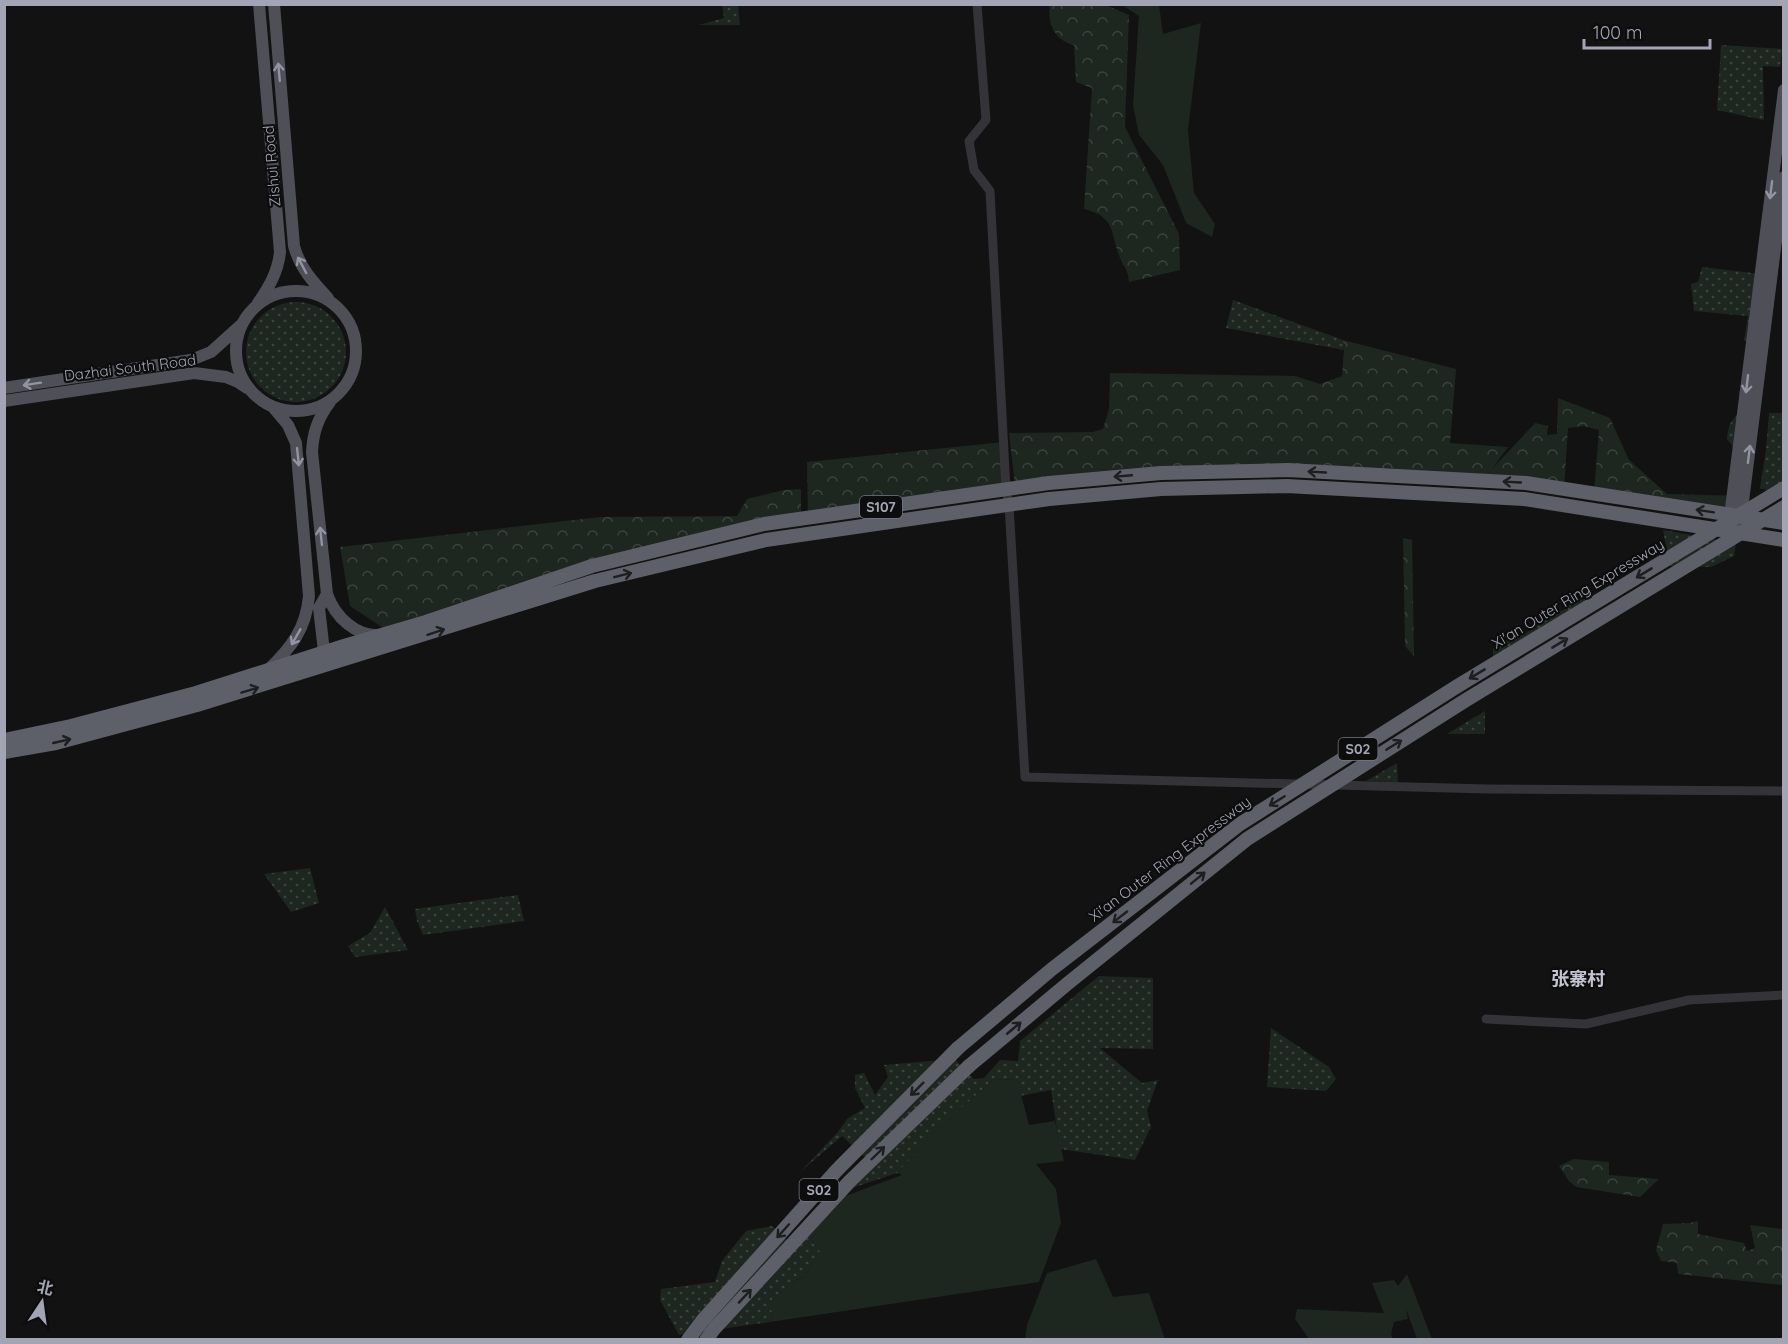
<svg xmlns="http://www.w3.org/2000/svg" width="1788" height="1344" font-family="Quicksand,'Noto Sans SC',sans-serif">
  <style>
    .grass { fill: url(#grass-dots) }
    .forest { fill: url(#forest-crowns) }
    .garden { fill: #1e2620 }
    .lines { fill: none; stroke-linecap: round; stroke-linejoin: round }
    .minor { stroke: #333338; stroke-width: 9 }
    .major { stroke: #4e4f57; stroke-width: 12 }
    .highway { stroke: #5e6069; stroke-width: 14 }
    .highway-bridge { stroke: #5e6069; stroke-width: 14 }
    .oneway { stroke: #9294a1 }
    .oneway2 { stroke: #1d1e20 }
    .labels { text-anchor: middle; stroke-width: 4.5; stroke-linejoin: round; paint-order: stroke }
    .shield { fill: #0d0d0e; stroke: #767782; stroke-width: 1.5 }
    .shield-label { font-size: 14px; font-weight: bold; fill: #a3a5b4 }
    .street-label { font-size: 15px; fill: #a3a5b4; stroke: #0d0d0e }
    .quarter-label { font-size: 18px; font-weight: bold; fill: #c4c5d0; stroke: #0d0d0e }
  </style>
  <defs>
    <pattern id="grass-dots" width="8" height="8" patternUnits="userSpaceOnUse" patternTransform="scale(1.5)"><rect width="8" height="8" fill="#1e2620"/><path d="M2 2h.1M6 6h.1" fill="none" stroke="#3c423e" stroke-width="1.8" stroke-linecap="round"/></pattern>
    <pattern id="forest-crowns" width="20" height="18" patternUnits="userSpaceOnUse" patternTransform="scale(1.5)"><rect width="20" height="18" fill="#1e2620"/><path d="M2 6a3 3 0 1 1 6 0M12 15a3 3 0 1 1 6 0" fill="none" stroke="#3c423e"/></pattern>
  </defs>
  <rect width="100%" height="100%" fill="#121213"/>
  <path class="grass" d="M722,5H738L740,25H699L724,18Z
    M1721,45L1782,49L1780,67L1763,66L1764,120L1717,110Z
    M1702,267L1761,274L1747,343L1744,340L1748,316L1694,311L1691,284L1698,282Z
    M1233,300L1343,340L1344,350L1226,328Z
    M246 352a50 50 0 1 1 100 0a50 50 0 1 1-100 0Z
    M1739,391L1753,392L1748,453L1734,448L1727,439C1728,427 1730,421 1739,413L1740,402Z
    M1769,413H1783V495L1760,488L1766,450Z
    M1663,530L1736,543L1734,556L1711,567L1670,566Z
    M1590,594L1592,597L1493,659V649L1498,639L1513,640L1533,629L1550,609L1562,611L1583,595Z
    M1485,711V734H1447Z
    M1397,763L1398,782L1366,781Z
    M310,868L319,903L291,912L264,874Z
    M518,895L524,921L423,935L417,921L415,909Z
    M385,907L408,950L355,957L348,946L370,933Z
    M1099,976L1153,978V1049L1100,1048L1142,1083L1158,1080L1147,1111L1151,1127L1135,1160L1060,1149L1051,1090L1020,1096L1017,1079L993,1080L944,1124L897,1173L846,1190L870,1162L842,1136L800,1172L838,1132L848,1118L865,1108L855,1088V1075L864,1073L875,1095L888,1077L884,1065L955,1059L974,1079L984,1078L1000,1060L1018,1061L1020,1041Z
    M1271,1028L1329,1067L1336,1079L1326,1091L1267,1087Z
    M772,1226L794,1247L809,1230L813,1243L821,1252L805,1276L792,1282L772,1312L770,1322L679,1335L660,1300L661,1289L715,1282L722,1261L746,1231Z"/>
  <path class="forest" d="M1050,4L1106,5L1129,15L1125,127L1179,234L1180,270L1129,282C1128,268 1123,267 1119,255C1110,230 1115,217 1084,209L1092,88L1076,82L1074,45C1054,40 1047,23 1050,4Z
    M1343,340L1456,369L1450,443L1508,447L1492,469L1535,423L1548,426L1547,435L1557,434L1558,398L1610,418L1629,460L1667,494L1742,496L1717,511L1594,492L1599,430L1583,426L1568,428L1564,489L1290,472L1015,486L1009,433L1093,432L1103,429L1109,409L1110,373L1295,376L1320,384L1342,376L1344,350Z
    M1004,442L1007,488L808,516L807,462Z
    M801,489V518L645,551L385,629L350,606L340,547L600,517L737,516L747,499L784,490Z
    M1403,538L1412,540L1414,656L1405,646Z
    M1574,1159L1609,1162V1175L1659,1179L1640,1197L1576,1187L1569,1181L1559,1166Z
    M1698,1221V1234L1744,1243L1747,1251L1755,1248L1750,1225L1783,1229V1285L1678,1274L1677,1263L1661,1261L1656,1250L1663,1224L1690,1223Z"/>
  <path class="garden" d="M1122,5H1159L1163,34L1201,23L1188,130L1194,193L1215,224L1212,237L1186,223L1163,165L1139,135L1133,105L1139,16Z
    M1017,1079L1029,1125L1055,1121L1064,1161L1036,1164L1056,1189L1061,1223L1039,1282L770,1322L772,1312L767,1304L792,1282L805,1276L820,1252L813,1243L809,1230L837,1199L902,1175L897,1173L943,1124L993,1080Z
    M1096,1259L1113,1297L1149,1293L1165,1339H1025L1027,1325L1047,1273Z
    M1407,1274L1432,1339H1417L1406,1309L1408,1319L1394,1322L1391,1334L1393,1339H1309L1295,1319L1297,1309L1384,1313L1372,1283L1394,1280L1398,1286Z"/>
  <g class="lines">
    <path class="minor" d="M977,4L986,120L969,141L974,170L990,191L1006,489L1009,505L1025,777L1487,789L1784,791
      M1486,1019L1586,1024L1689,1000L1784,995"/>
    <path class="major" d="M274,4L294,246C300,268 313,282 328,298
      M236 351a60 60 0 1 1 120 0a60 60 0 1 1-120 0Z
      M258,303C269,287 278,272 280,252L259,4
      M4,388L191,360L211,352L241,325
      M4,401L194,373L226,377L238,382L247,388
      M330,402C318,418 313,432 312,452L327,594C335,617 356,637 381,635
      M1729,524L1784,90
      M1739,533L1784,177
      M325,660L319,608L327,594
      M268,670C291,648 306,629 309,596L296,443L288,425L272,406"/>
    <path class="highway" d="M4,740L71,726L196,693L344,646L426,622L592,566L764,524L1049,483L1161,473L1288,470L1526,483L1784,523
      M4,752L56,743L197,705L595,581L766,540L1049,499L1161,489L1287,486L1524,499L1784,540
      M688,1340L703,1320L836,1171L958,1048
      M706,1340L714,1329L850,1181L969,1066"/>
    <path class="highway-bridge" d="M958,1048L1052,969L1240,824L1456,687L1784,488
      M969,1066L1067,984L1247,839L1466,700L1784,507"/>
  </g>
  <defs><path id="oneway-shaft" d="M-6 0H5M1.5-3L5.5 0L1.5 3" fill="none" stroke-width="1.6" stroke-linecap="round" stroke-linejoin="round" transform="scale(1.5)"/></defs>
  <g class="oneway">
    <use href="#oneway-shaft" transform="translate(279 72) rotate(-95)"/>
    <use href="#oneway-shaft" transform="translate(1771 190) rotate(97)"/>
    <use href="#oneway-shaft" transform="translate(302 265) rotate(-118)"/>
    <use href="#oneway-shaft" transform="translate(32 384) rotate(171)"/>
    <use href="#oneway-shaft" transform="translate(1747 384) rotate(97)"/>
    <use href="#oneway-shaft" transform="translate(1749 454) rotate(-83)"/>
    <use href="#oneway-shaft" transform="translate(298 457) rotate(84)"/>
    <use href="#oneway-shaft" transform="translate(321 536) rotate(-96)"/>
    <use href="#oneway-shaft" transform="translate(296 637) rotate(120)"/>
  </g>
  <g class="oneway2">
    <use href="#oneway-shaft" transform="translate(1317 472) rotate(-177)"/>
    <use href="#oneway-shaft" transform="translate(1123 476) rotate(175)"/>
    <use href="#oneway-shaft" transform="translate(1512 482) rotate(-177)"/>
    <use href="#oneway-shaft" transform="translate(1705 511) rotate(-171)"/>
    <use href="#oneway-shaft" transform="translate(1644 573) rotate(149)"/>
    <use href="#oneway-shaft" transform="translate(623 575) rotate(-14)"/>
    <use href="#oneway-shaft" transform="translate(436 632) rotate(-18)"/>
    <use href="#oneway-shaft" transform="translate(1560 643) rotate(-31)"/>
    <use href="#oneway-shaft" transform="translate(1477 674) rotate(149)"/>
    <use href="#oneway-shaft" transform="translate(250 690) rotate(-17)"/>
    <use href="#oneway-shaft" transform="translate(62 741) rotate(-13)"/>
    <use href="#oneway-shaft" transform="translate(1394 745) rotate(-32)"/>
    <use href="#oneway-shaft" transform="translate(1277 801) rotate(148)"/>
    <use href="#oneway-shaft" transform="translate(1198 878) rotate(-39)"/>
    <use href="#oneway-shaft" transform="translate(1120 917) rotate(142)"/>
    <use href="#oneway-shaft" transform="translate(1014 1028) rotate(-40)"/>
    <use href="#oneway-shaft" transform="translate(917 1089) rotate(135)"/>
    <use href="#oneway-shaft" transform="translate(878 1153) rotate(-44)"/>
    <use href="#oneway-shaft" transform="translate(783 1231) rotate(132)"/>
    <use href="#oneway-shaft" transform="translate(745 1296) rotate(-47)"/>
  </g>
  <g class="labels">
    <g class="shield">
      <rect x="860" y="496" width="42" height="22" rx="4.5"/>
      <rect x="1338.5" y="738" width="39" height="22" rx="4.5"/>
      <rect x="799.5" y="1179" width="39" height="22" rx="4.5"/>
    </g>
    <g class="shield-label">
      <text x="881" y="512">S107</text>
      <text x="1358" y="754">S02</text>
      <text x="819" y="1195">S02</text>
    </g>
    <g class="street-label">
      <text transform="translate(272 166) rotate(-95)" y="5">Zishui Road</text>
      <text transform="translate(130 368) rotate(-7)" y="5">Dazhai South Road</text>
      <text transform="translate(1578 594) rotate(-31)" y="5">Xi'an Outer Ring Expressway</text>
      <text transform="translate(1170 859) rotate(-37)" y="5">Xi'an Outer Ring Expressway</text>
    </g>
    <g class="quarter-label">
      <text x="1578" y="985">张寨村</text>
    </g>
  </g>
  <rect width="1788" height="1344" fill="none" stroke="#a3a5b4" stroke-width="12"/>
  <g transform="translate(42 1302) rotate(13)" stroke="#0d0d0e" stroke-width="4.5" paint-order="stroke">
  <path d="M0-4.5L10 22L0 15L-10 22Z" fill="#a3a5b4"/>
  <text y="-9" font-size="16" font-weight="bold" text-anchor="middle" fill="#a3a5b4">北</text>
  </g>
  <path d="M1584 39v9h126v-9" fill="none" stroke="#a3a5b4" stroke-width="3"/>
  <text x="1593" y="39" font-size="18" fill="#a3a5b4" stroke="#0d0d0e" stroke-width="4.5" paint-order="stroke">100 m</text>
</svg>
